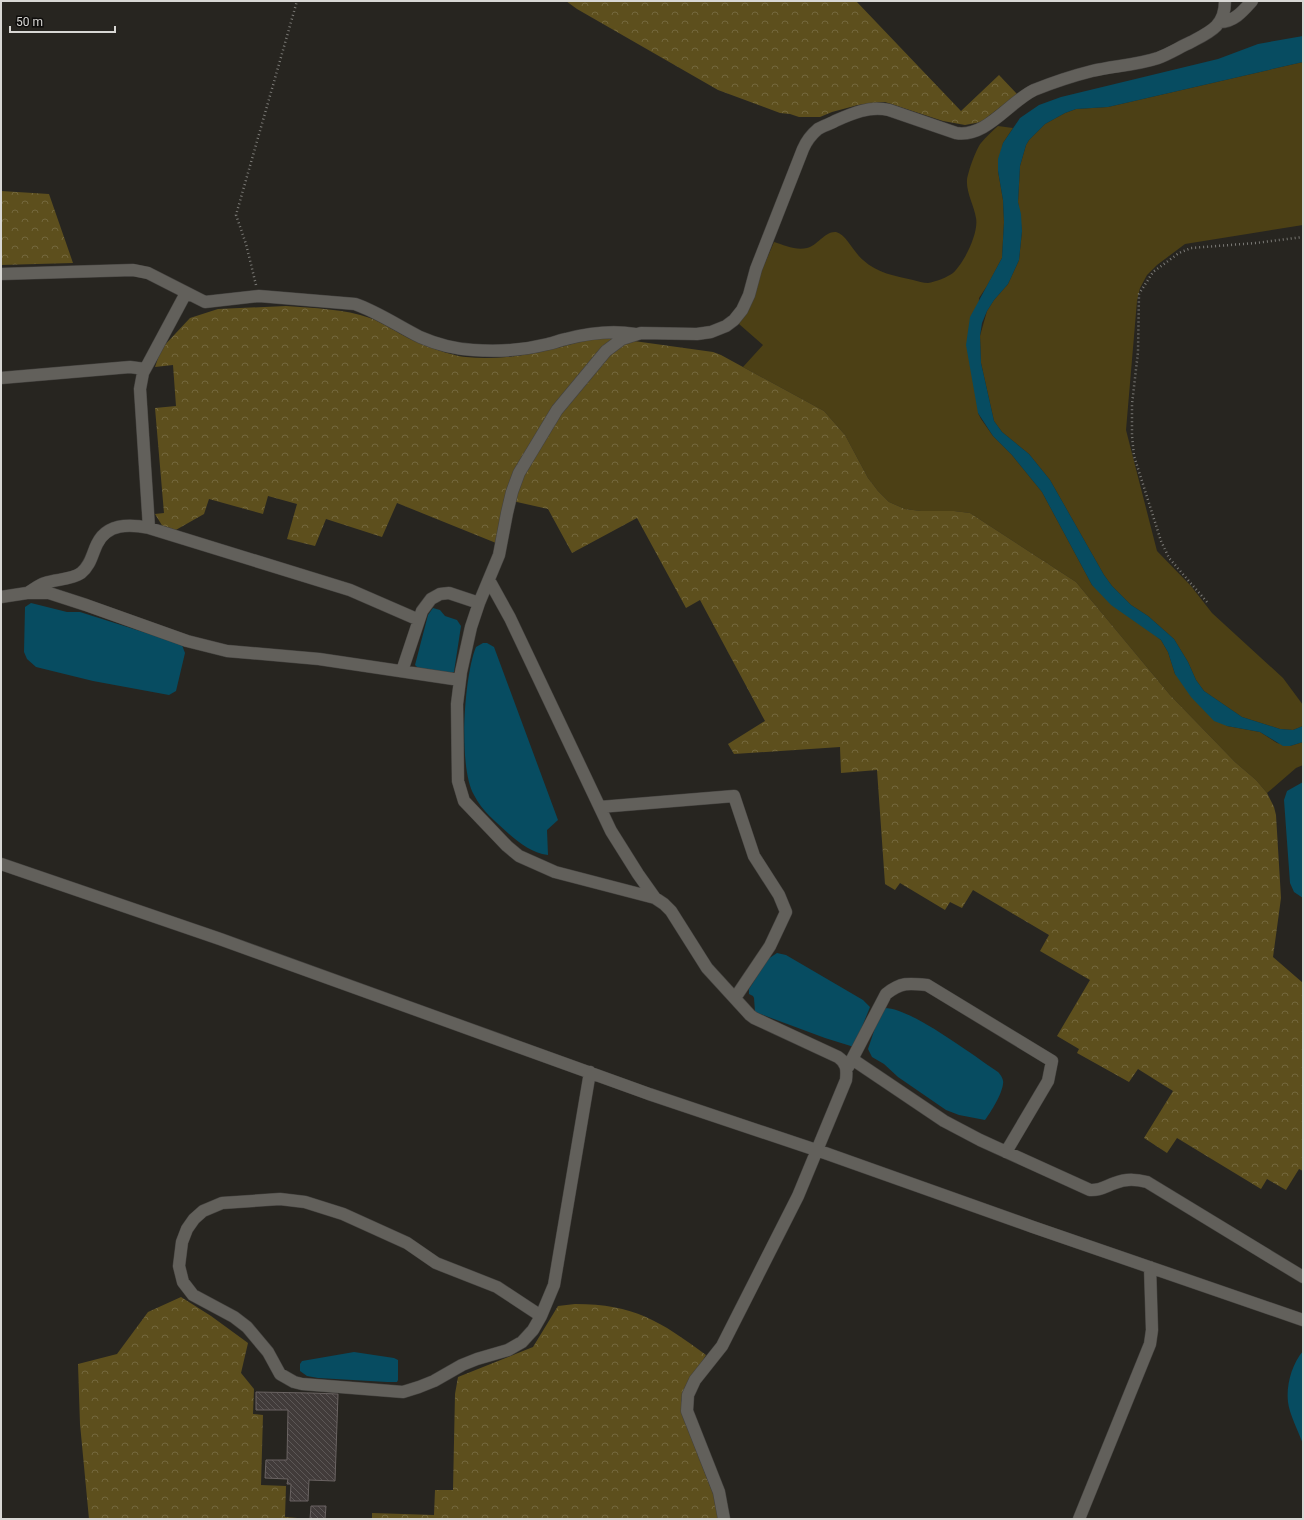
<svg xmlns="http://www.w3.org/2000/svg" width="1304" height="1520" font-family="Roboto,sans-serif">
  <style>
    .grass { fill: #4c4015 }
    .forest { fill: url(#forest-crowns) }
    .water { fill: #074c61 }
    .building { fill: url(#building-back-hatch); stroke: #6a6362 }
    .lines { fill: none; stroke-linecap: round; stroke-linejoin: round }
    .minor-casing { stroke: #44423f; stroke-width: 13 }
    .path { stroke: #7b7a76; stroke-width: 2.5; stroke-dasharray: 1 3; stroke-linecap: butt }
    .minor { stroke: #62605b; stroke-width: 12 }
  </style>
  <defs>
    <pattern id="forest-crowns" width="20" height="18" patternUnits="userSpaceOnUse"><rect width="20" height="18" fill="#5d4f1d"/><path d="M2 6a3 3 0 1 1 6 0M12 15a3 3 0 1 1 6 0" fill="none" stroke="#74683d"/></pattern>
    <pattern id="building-back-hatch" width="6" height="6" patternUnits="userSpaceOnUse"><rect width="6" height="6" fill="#413b3a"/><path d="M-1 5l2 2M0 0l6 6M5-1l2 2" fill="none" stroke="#5c5756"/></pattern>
  </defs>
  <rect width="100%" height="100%" fill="#272520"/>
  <path class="grass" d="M1303,62V225L1185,244L1157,265L1147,275L1140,288L1137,301L1126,430L1157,551L1191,586L1212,613L1283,678L1303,705V726L1293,730L1280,729L1242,717L1204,691L1196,680L1188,662L1174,639L1148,616L1131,605L1112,586L1104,575L1050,480L1029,454L1002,432L994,421L981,363L980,336L987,311L994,300L1008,284L1019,260L1022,231L1018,202L1020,166L1026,145L1029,140L1045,124L1065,113L1076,109L1108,107Z
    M998,126L1013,128L1003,143L998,171L1003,200L1004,222L1002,258L987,286L979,298L978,413L981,419L993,436L1012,455L1042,492L1092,585L1161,640L1168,652L1175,674L1227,726L1260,732L1277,743L1290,746L1303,742V765L1296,768L1267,793L1256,780L1235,762L1170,695L1076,582L970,513L954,511H921L905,509L889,502L878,491L868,478L845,435L824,411L743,367L763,345L739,324L774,242C784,245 796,251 807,248C817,246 825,231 836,232C846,234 854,253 863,260C877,273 895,276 913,280C918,281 923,283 928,283C935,282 948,277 953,273C964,263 979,233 976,218C974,206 966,192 967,180C968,172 976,149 981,143C986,137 992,131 998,126Z"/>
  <path class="forest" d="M566,1H856L961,111L999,75L1017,94L981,122L965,125L943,121L885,102L858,105L832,112L820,117H799L790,114L780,113L718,90L577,9Z
    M1,191L49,194L73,263L1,265Z
    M286,306C313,308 345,309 370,318C384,323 396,332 408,338C422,345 452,356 466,357C508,362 558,349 598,336L713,352L721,355L824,411L845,435L868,478L878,491L889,502L905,509L921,511H954L970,513L1076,582L1170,695L1235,762L1256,780L1267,793L1274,807L1276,815L1281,898L1273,957L1303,983V1171L1299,1169L1286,1190L1267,1179L1261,1189L1177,1138L1167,1153L1144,1138L1173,1091L1138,1069L1129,1082L1077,1053L1079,1049L1057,1036L1090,980L1040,951L1049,935L973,890L962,908L950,902L945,910L900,883L895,890L885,884L877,770L841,773L840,747L734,754L728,744L765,721L700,600L686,608L637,518L572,553L548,509L504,499L496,543L397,503L382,537L326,519L315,546L287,539L297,504L268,496L263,514L209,499L204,514L174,531L163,527L155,514L164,513L155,408L176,406L173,365L155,367L161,349L190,318L218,309Z
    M181,1297L211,1316L248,1343L241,1373L254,1389L253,1414L263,1415L261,1485L286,1486L285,1517L310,1519H89L80,1424L78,1364L117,1354L148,1312Z
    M575,1304C634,1304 660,1321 706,1355L684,1392L681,1401L682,1414L715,1499L719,1519H372V1513L434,1515L435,1490H453L455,1394L458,1377L533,1347L558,1306Z"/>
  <path class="water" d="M1303,36V62L1108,107L1076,109L1065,113L1045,124L1029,140L1026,145L1020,166L1018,202L1021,214L1022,231L1019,260L1008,284L994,300L987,311L982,323L980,336L981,363L994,421L1002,432L1029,454L1050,480L1104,575L1112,586L1131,605L1148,616L1174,639L1188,662L1196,680L1204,691L1242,717L1280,729L1293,730L1303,726V742L1290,746H1283L1260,732L1227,726L1214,721L1191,697L1175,674L1168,652L1161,640L1111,605L1092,585L1042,492L1012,455L993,436L978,413L966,345L970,317L1002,258L1004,222L1003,200L998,171V159L1003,143L1020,118L1039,105L1061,97L1218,59L1258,44Z
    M31,603L67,612H80L178,643L182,645L185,653L176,691L169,695L93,681L36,667L27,659L24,652L25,607Z
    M433,608L440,610L445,616L457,620L461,626L454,672L448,674L418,668L415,665L428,615Z
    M483,643H487L494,647L558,820L547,830L548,855C532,853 521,844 509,834C496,822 482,811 474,795C458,768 464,676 476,647Z
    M1303,782V898L1294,892L1290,883L1284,800L1287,791Z
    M777,953L786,955L863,1000L870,1007L854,1047L825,1038L755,1012L754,998L753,996L749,994V989L768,959Z
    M885,1008C911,1008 974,1056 998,1072C1001,1075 1004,1080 1003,1084C1002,1094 991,1112 985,1120L959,1115L946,1110L898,1077L884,1064L872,1057L868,1049L880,1013Z
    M1303,1351V1444C1299,1433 1289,1413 1288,1402C1286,1385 1292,1364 1303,1351Z
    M354,1352L394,1358L398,1360V1380L397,1382H387L318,1378L307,1376L300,1371V1364L302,1361Z"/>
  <path class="building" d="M256,1392L311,1393L338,1394L335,1481L309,1480L308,1501H290L291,1484H287L288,1479L265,1478L266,1460H287L288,1410H256Z
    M311,1506H326L325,1519H310Z"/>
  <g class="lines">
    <g class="minor-casing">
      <path id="minor" d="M1220,22C1234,22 1243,11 1252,1
        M1,274L133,270L148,273L205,302L259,296L355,304C378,312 398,326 420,337C436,344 455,349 473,350C498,352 524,350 548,344C554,343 560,340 566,339C589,333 611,330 635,334
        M1,378L130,367L145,369
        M149,528L140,389L143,373L149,362L186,293
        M489,580L510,618L611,831L638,874L655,898
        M29,592C34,589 39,585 45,583C56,579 71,580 81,573C91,565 92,554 97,544C107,523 130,524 149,528L350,590L419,620
        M1,597L27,593H49L86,605L187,641L227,651L319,659L460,680
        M402,671L422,611L431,599L440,594L449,593L479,603
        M600,807L734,796L754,856L779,895L786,912L770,946L735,998
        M1,864L220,939L649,1094L825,1153L1033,1227L1303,1320
        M852,1059L944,1121L980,1140L1090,1190C1100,1191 1106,1186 1115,1183C1126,1178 1136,1179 1147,1182L1303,1277
        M848,1067L886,994C901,982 909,983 927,985L1052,1061L1048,1081L1006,1152
        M541,1316L497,1287L436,1263L407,1243L343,1214L305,1202L280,1199L222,1203L203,1211L194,1219L187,1229L182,1242L179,1266L183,1282L193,1295L234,1317L247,1327L268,1352L280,1374L294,1382L302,1384L403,1392L419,1387L434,1381L462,1365L477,1359L508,1350L522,1342L533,1330L541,1316L554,1285L590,1072
        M724,1519L719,1492L687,1411L688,1395L695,1380L722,1346L798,1196L846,1080C847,1070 847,1063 838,1057L754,1018L750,1015L707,968L671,911L664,904L655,898L555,872L519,856L507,846L464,801L458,781L457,704L461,672L471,627L479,603L499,555L507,513L512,492L519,473L557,410L606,351L622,339L641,333L697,334L711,332L726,326L734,320L742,310L749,295L756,269L803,149C806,142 812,134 818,129C823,126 830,124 835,121C853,113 869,106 889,110L956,133C986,138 1009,102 1034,90C1049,84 1076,75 1092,71C1113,66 1137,65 1158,58C1169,54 1180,47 1191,42C1210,32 1225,26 1225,1
        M1079,1519L1150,1344L1152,1330L1150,1267"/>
    </g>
    <path class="path" d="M256,285L246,244L236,215L297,1
      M1207,602L1169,558L1161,541L1134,456L1132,436V404L1138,352L1139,294L1153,272L1179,253L1191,248L1256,243L1303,237"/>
    <use href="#minor" class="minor"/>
  </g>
  <rect width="1304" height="1520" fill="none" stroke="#d8d7d4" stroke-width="4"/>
  <path d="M10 26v6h105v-6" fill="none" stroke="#d8d7d4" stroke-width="2"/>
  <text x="16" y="26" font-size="12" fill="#d8d7d4" stroke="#0f0e0c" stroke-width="3" paint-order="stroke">50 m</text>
</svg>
